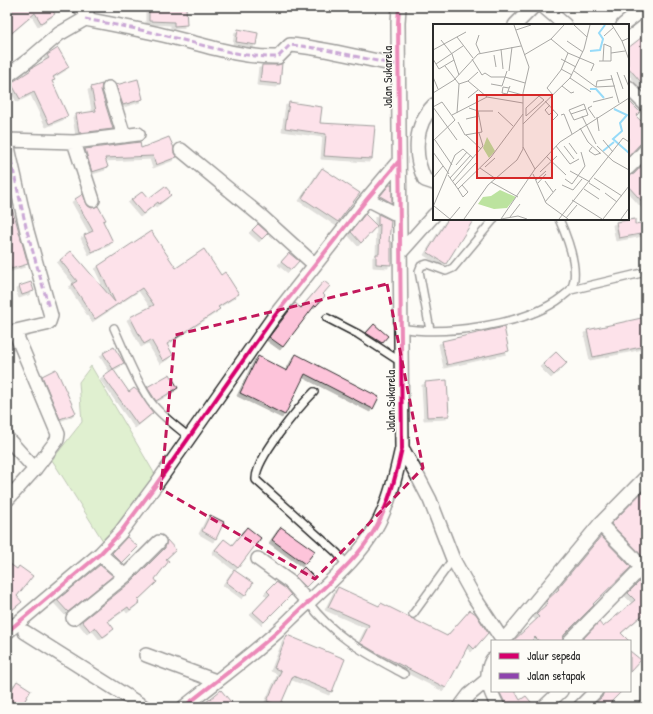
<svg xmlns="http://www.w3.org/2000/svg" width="653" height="714" font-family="'Patrick Hand',sans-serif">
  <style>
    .green { fill: #bce39f; stroke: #748765 }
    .building { fill: #fdc4da; stroke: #2b2b2b; filter: url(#shadow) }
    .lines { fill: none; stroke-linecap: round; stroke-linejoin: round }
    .service-casing { stroke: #2b2b2b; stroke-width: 10 }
    .minor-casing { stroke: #2b2b2b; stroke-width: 16 }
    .service { stroke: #fdfcf7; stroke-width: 7 }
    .minor { stroke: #fdfcf7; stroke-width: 13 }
    .quiet { stroke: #8e44ad; stroke-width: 3; stroke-dasharray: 6 3; stroke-linecap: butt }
    .cycleway-casing { stroke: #fdfcf7; stroke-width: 6 }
    .cycleway { stroke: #d6006c; stroke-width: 4 }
    .marked { fill: none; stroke: #c2185b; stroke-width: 3; stroke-dasharray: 8 5; stroke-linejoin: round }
    .labels { text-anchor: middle; stroke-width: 3; stroke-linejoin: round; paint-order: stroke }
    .street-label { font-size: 12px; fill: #2b2b2b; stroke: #fdfcf7 }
    .inset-river { fill: none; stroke: #97dbf9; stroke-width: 2 }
    .inset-road { fill: none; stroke: #a9a8a5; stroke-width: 1 }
    .view { fill: #d62828; fill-opacity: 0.15; stroke: #d62828; stroke-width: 2 }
    .inset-edge { fill: none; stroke: #2b2b2b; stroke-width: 2 }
  </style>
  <defs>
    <filter id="shadow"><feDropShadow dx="-3" dy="3" stdDeviation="0" flood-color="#0004"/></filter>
  </defs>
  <rect width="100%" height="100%" fill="#fdfcf7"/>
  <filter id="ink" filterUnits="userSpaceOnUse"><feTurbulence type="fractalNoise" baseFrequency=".025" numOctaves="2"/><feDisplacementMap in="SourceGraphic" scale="8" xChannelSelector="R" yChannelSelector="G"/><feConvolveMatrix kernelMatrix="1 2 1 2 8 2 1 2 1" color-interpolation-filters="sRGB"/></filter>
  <g filter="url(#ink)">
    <path class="green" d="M91,366L160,483L105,544L52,460L82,422L79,382Z"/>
    <path class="building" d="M7,7H50L55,14L41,23L35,13L7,37Z
      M149,7H186L187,25L174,26V22L149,21Z
      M238,29L258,33L256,45L236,42Z
      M646,34V88L628,67V48Z
      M58,48L69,67L53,77L55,80L52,81L68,116L49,124L34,92L20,99L11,83L31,70L30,69L49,58L47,55Z
      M282,63L280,84L260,82L262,65H278Z
      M138,79L143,99L123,105L116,85Z
      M102,84L101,90L113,129L79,133L76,114L96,111L91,87Z
      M628,100L640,112L636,116L646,126V142L640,144L628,157Z
      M289,102L322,107L320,123L375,126L372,159L324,156L326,134L285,128Z
      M169,137L174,148V153L177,157L156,165L153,156L105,158L108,167L92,172L85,149L140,142L141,148Z
      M646,161V206L628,186V176L634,174Z
      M322,168L360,193L338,222L302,198Z
      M389,185H392V203L380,196Z
      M165,186L170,192L169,193L171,195L159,204L158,202L143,214L131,200L143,191L149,198Z
      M83,194L88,206L92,208L98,206L106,220L103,221L113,242L92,252L84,235L93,231L75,199Z
      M7,198H8L16,221L28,264L11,269L7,255Z
      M365,214L377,226L361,243L351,232Z
      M378,214L391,220L389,242H391V265L376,264V254H379L380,224L378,226Z
      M448,219H474L446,264L427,252Z
      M635,219V224L646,222V233L619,238L616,222Z
      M258,224L268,233L262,239L252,230Z
      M151,231L176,268L204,249L221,275L225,272L239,294L218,307L220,309L167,344L173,355L163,361L151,340L144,344L130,317L154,305L142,288L95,319L72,284L77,281L60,260L71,251L115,302L98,266Z
      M289,253L299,261L291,270L281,262Z
      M324,281L330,286L323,294L325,296L316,306L315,305L283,347L269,337L295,303L301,308Z
      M31,282L34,291L22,295L19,286Z
      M646,317V346L593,357L587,330Z
      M374,324L388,336L382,343L366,333Z
      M504,327L509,351L447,365L442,341Z
      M114,347L124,363L113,369L103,353Z
      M556,352L567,363L554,375L543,364Z
      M296,354L379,397L373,409L305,374L285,415L240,393L258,356L287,371Z
      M56,369L76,413L60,419L42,376Z
      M113,369L129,392L134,388L139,392L153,413L138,425L103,376Z
      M170,374L178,388L156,401L147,387Z
      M447,380L449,416L427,417L425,382Z
      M646,488V554L642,556L611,524Z
      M210,515L224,522L216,539L202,531Z
      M247,527L261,538L238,568L215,550L224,539L232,545Z
      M281,527L315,551L305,564L272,540Z
      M601,536L631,567L593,604L594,605L564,635L562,641H539L535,637L531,641H513L539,617L536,614L548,603L546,601L559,589L558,588Z
      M127,537L138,547L122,563L112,553Z
      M167,540L176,550L166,559L169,561L155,579L157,582L138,600L139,603L130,610L128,607L108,621L114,629L103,637L95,627L90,631L82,621L131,582L165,548Z
      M7,562L17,569L19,566L33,576L17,596L22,602L7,614Z
      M100,565L113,576L68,612L57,600Z
      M304,567L315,578L306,587L295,576Z
      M234,570L253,583L245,596L226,582Z
      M641,580L646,584V612L621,633L629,641H581L599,622L603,627L635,600L628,593Z
      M276,582L285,588L291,595L264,622L253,612L270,594L267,591Z
      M338,587L379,606L381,603L447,636L470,610L476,614L488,633L474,649L469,644L446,688L377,653L360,643L369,625L328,607Z
      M287,635L345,659L332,692L293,676L280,706L267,701L281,671L274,668Z
      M630,651L641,660L630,672Z
      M17,681L31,690L21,707H7V697Z
      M221,690L235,707H200Z
      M499,691H515L520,700L526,696L535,707H512L509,703L506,705Z
      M604,691H622L611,702L612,703L607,707H591L602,697Z"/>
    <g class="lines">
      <g class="service-casing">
        <path id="service" d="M571,290L646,272
          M327,318L358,334L401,362
          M114,328C125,352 135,379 150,401C160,415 176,426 189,437
          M401,328C444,336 527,325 562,297C564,295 569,292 571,289C581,271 567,237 559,219
          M430,330L419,271L421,266L427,264L446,271L453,268L494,219
          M314,392C300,406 254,460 256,480L337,553L347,565
          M308,602C335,638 366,653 404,674
          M413,614L453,559"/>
      </g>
      <g class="minor-casing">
        <path id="minor" d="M544,7L565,25
          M85,19C111,24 138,29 163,35C201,44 239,58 278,57L290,45C327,48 362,59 398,65
          M515,25L533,7
          M623,25L646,7
          M7,76L30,59L59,34L85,19L87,16V12L79,7
          M628,87L646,105
          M109,88L124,136
          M434,105C414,125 413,156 425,180L434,183
          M7,140L74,142L138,134
          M74,142L93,200
          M7,143L27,231L51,316L49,322L46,324L7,333
          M181,150L261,216L315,265
          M628,168L646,150
          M367,199L400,216
          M401,252L434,215
          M7,438L35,469
          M402,448L416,473L430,500L453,559L474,597L503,641
          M7,500L35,469L57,440L58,434L15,332
          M600,524L631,555L646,574
          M100,554L125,576
          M258,559L290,582L308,602
          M73,618L125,576L159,542
          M7,632L100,554L120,533L155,486L273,318L367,199L399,161
          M25,632L144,707
          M503,641L600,524L646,477
          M570,641L646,563
          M146,655L216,681
          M492,660C483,677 490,691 498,707
          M184,707C215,682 247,659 277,632C288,622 298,611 310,601C333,579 359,557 375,529C389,505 396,475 402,448L398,23L399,7
          M460,707L469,695L487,680
          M544,707L561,691
          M580,707L596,691"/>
      </g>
      <use href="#service" class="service"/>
      <use href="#minor" class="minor"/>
      <path class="quiet" d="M85,19C111,24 138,29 163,35C201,44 239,58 278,57L290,45C327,48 362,59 398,65
        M7,143L27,231L49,308"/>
      <g class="cycleway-casing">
        <path id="cycleway" d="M7,632L100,554L120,533L155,486L273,318L367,199L399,161
          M184,707C215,682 247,659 277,632C288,622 298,611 310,601C333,579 359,557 375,529C389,505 396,475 402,448L398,23L399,7"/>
      </g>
      <use href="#cycleway" class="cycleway"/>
    </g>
  </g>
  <path d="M0 0H653V714H0ZM387,284L423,468L315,579L161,489L175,335Z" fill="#fdfcf7" fill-opacity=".55" fill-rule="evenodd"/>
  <path class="marked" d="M387,284L423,468L315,579L161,489L175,335Z"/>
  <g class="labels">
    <g class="street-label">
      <text transform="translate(388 77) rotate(-90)" y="4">Jalan Sukarela</text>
      <text transform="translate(391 401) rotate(-90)" y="4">Jalan Sukarela</text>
    </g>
  </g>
  <g transform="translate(433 24)">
    <rect width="196" height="196" fill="#fdfcf7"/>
    <path d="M54,113L62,127L56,134L50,124ZM67,166L83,173L74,184L61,185L45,180L50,173L58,172Z" fill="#bce39f"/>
    <path class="inset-river" d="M157,27L167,26L170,15L166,9L172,1M157,65H163L171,74M181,85L194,91L187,99L189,107L180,115L196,129M170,127L181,118"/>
    <path class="inset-road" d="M141,1L154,13M179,1L189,17M83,6L98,1M46,11L43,20L47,29M171,12L181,3M24,13L40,34M196,14L189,17L196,36M118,15L135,29L161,40L158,47M8,16L19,30L26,51M134,17L150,28M68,25L70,45M0,26L33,8M178,29L192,27M61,31L63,43M91,31L118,15L131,1M0,35L6,45L21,36M39,35L49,51L52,49L58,53H72L92,59M128,35L143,43M166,37H178V23L171,20L170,37M3,40L30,22M12,42L26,60M128,45L139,51M76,47L79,23M141,47L163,63L182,62M184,48L190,65M178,51L186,79M191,51L196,63M0,53L5,65M137,54L158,68M26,60L35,57L45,48M58,60L69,62L74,47M129,62L138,69L141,68M163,63L164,57L180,55M76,64L70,63L69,69L74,70L75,67L77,62M75,67L90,71M0,69L21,56L45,30L88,22M120,71L114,64L128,46L135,29M106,72L111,76L93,92V84ZM54,73L90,79M35,74L45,66M112,77L125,91L120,96M160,78L180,73M151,80L155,91L141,96L136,86ZM117,81L112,86L116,91L121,86M159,82L155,84L162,94M0,83L9,78L22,96L0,117M0,83L24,116M36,84L45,87H60M65,88L80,102M24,89L26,60M138,90L153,85M19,91L54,73L35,57M128,91L131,90L139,110M149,92L163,120M164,93L166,107M33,95L46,92M25,98L32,111L49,108L45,87M90,100L137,54L151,25L157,1M147,104L155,118L167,129M33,111L48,125M2,116L19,141M170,116L180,128M136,119L144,130M123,122L137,140L146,135M131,122L141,135M164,122L180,137L196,146M90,123L102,145M159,123L156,127L162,131L168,129M0,128L16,150M113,132L133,151M23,141L34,128M52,143L62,134M47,144L63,155M137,147L157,158M107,148L124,132M100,150L113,179L135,195M15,151L25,165L58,133L90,90M0,154L10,142M17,154L38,131M161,154L189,172M132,155L139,160L152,142L148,128M103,156L113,147M20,157L50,122L46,109M112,157L120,168M58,158L85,173M105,159L113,150M156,159L167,166M22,161L43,139M129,161L140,166L149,155M25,165L30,173L35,168L29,161M151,165L166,175M172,169L184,178M139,176L169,195M112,178L123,165M1,182L17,195M0,183L22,131L30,125L40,134M77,193L87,180M133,194L144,181M17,195L27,183M31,195L55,161L84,136L90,125V69L96,43L81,1M68,195L102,145L127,118L196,74M68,195L85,192L94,195M126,195L190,114L196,118M170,195L196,162M188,195L196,184"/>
    <path class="view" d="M44,71H119V154H44Z"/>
    <rect width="196" height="196" class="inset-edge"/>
  </g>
  <rect width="653" height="714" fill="none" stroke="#fdfcf7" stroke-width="24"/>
  <rect x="12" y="12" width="629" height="690" fill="none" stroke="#2b2b2b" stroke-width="1.5" filter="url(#ink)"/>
  <rect x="491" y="640" width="140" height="52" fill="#fdfcf7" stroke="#a9a8a5"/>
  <rect x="499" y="653" width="20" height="6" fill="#d6006c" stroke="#a9a8a5"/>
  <text x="527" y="660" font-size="12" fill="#2b2b2b">Jalur sepeda</text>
  <rect x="499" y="673" width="20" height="6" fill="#8e44ad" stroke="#a9a8a5"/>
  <text x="527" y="680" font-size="12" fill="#2b2b2b">Jalan setapak</text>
</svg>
